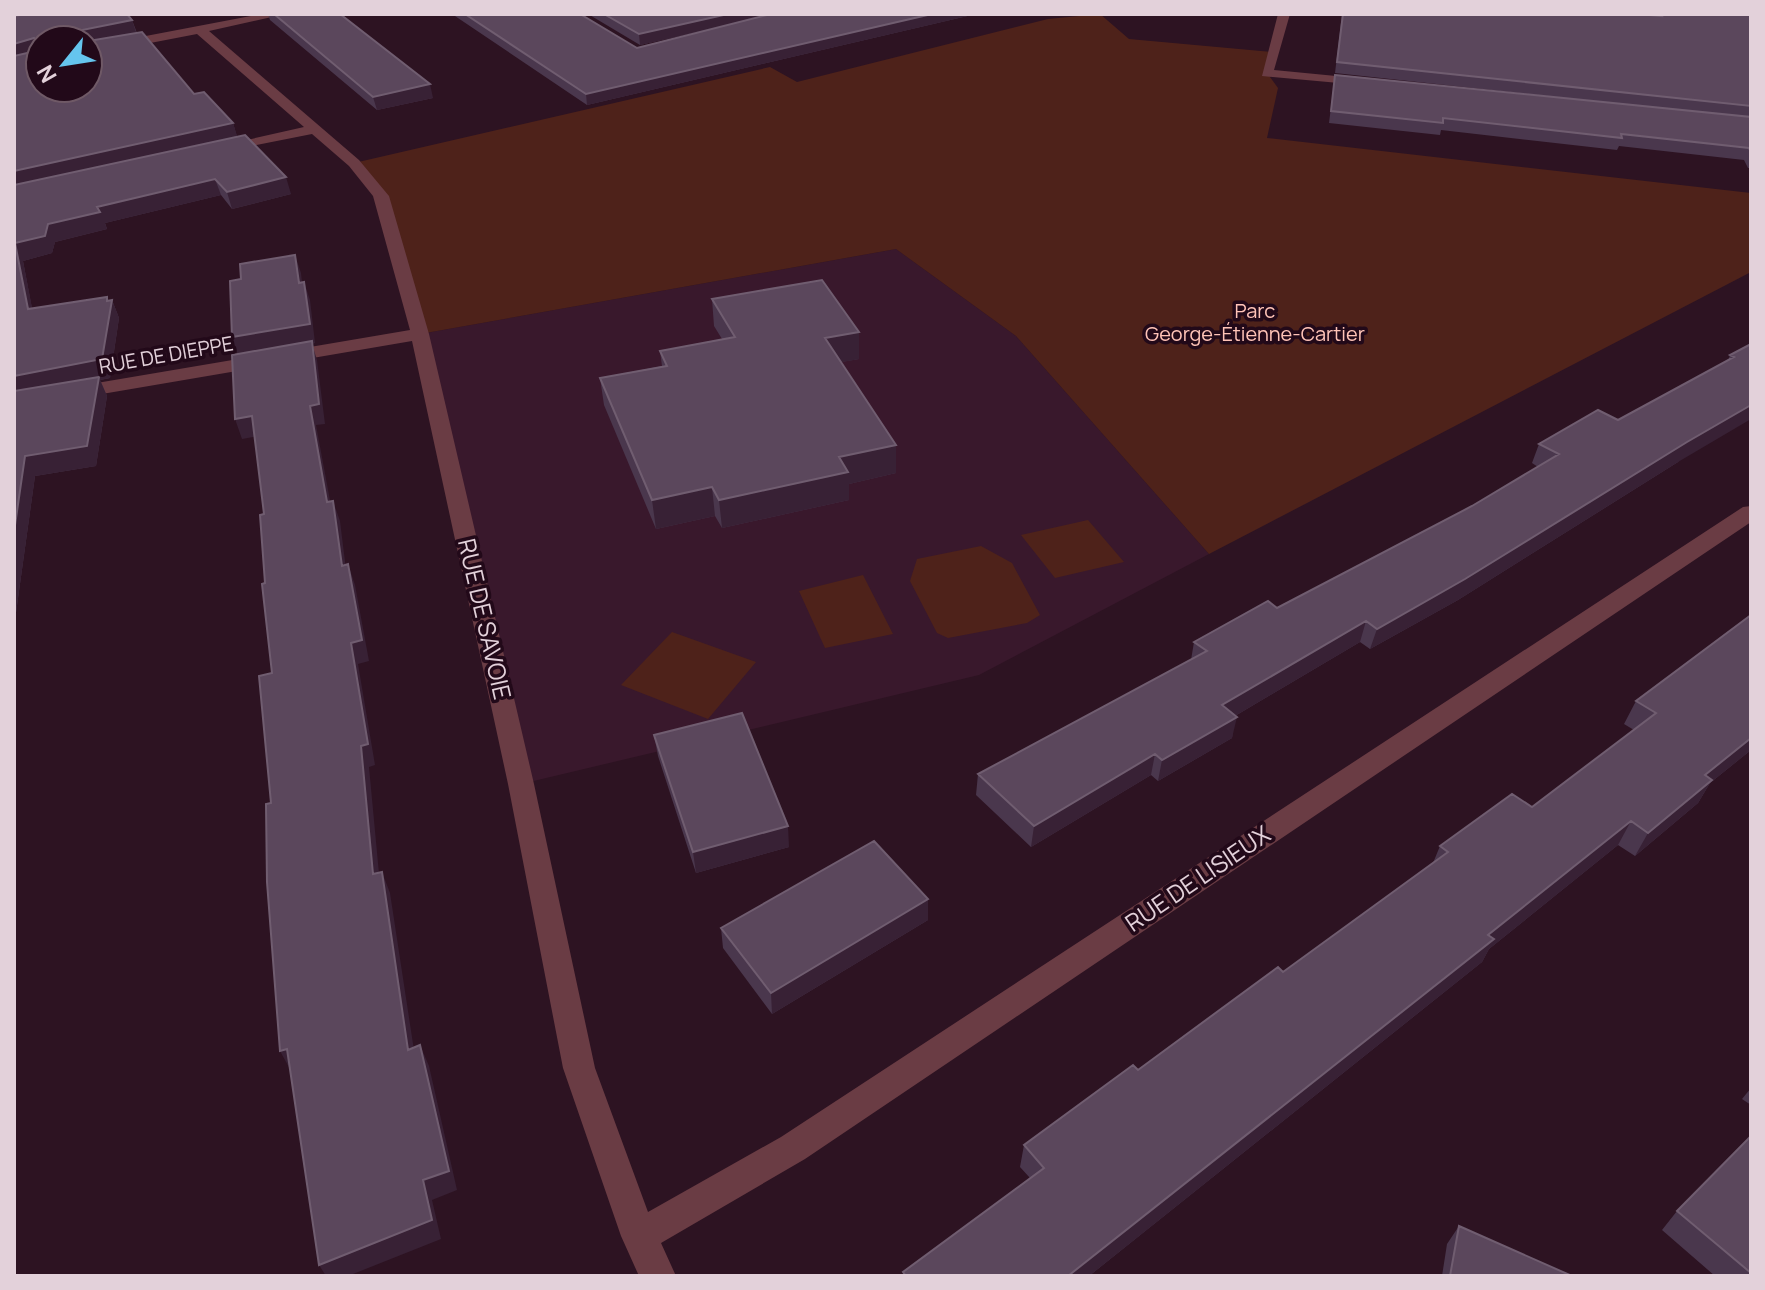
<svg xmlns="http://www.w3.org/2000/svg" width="1765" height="1290" font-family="Manrope,sans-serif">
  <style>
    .built { fill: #39182c }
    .green { fill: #4e221a }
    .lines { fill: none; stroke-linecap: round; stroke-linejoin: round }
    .minor { fill: #6a3c44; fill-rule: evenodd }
    .wall { fill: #4a374d }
    .shaded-wall { fill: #382135 }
    .building { fill: #5b475c; stroke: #705d70; stroke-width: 2 }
    .labels { text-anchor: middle; stroke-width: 7; stroke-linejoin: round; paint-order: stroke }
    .far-park-label { font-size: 20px; fill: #ffc3b7; stroke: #220919 }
    .far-street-label { font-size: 20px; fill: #e3d1da; stroke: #220919 }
    .street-label { font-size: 24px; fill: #e3d1da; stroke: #220919 }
  </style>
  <rect width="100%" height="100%" fill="#2d1322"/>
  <path class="built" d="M896,249L1016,336L1209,554L979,675L521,784L420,334Z"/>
  <path class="green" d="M1100,14L1129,39L1273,52L1267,73L1278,88L1267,138L1751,193V272L1209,554L1016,336L896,249L420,334L387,213L354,163L770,67L797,82L1048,19Z
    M1088,520L1124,562L1055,578L1021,535Z
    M981,546L1012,563L1040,615L1027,623L948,638L937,633L910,581L917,559Z
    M863,575L893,634L825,648L799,591Z
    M672,632L756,662L708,719L621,685Z"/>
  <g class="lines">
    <path class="minor" d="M261,14H285L209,31L359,160L389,196L429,334L534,784L595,1068L648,1212L781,1137L1743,507L1751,506V522L805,1159L661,1243L676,1276H639L621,1236L563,1068L508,784L412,341L14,409V397L410,330L373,196L349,166L312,134L216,153V147L304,127L197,34L88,55V47Z
      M1278,14H1290L1274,70L1367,79L1374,83L1372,86L1262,76Z"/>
  </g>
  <path class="wall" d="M268,14H340L433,98L377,110L270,20Z
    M452,14H580L637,48L735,23L640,45L588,14H976L587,105Z
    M1342,14H1637L1653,15L1652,14H1751V168H1748L1744,160L1619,146L1617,150L1441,130L1440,135L1329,123L1335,75L1640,106L1335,73Z
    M14,16L132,20L137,33L194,94L233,123L237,137L291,194L232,209L221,195L105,223L107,229L55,242L52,253L23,261L32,309L107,297L109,301L112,300L119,318L110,378L100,380L107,396L96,466L35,476L14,627Z
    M712,299L859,359L841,362L896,445V473L849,484V500L722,528L715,516L656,529L604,405L600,378L662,366L660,351L722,339L714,326Z
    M1751,344L1678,462L1458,600L1370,649L1360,642L1235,716L1232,738L1158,781L1151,775L1031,847L976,795L978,774L1191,660L1194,642L1277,608L1472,506L1538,467L1532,463L1539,444L1618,420L1728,361L1730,355Z
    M1751,615V750L1710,783L1698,803L1635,856L1618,845L1489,949L1482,962L1089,1276H903V1272L1030,1178L1020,1167L1024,1145L1138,1070L1283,972L1433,863L1440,846L1532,807L1634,730L1624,724L1636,701Z
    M654,735L789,847L696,873L658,756Z
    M928,920L772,1014L723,948L721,928Z
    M1751,1088V1105L1742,1099Z
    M1751,1136V1276H1715L1662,1230L1677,1211Z
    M1459,1226L1572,1276H1442L1447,1244Z"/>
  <path class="shaded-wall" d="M728,14H775L640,45L639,34Z
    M932,14H976L587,105L586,94Z
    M132,20L137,35L88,44V40H81L82,30Z
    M34,38L39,53L14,60V44Z
    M430,84L433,98L377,110L373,97Z
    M233,123L238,139L14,189V171Z
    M286,177L291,194L232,209L227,192Z
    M215,179L221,195L105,223L107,229L55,242L52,253L23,261L36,328L28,309L15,243L48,224L97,207Z
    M295,255L301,273L304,301L299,283Z
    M304,282L310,300L315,343L312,344L317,360L325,424L316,425L334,522L327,502L238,356L232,337Z
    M107,297L111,306L112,300L119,318L110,378L100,380L107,396L96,466L35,476L14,627V376L107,301Z
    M859,332V359L826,365L825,338Z
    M1751,405V419L1678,462L1458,600L1370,649L1377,629L1687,442Z
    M252,416L259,436L242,439L235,419Z
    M896,445V473L849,484V500L722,528L719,500L839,457Z
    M712,487L715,516L656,529L652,500Z
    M333,501L340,521L348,586L342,566Z
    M348,564L355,585L369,661L358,664L375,765L369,767L381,895L373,874L351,643Z
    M1366,621L1360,642L1218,726L1222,705Z
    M1237,717L1232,738L1158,781L1162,760Z
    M1751,738V750L1710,783L1698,803L1635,856L1648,833L1705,775Z
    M1155,754L1151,775L1031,847L1034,826Z
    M1631,821L1618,845L1489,949L1482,962L1089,1276H1068L1488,935Z
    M788,826L789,847L696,873L693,852Z
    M382,872L390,893L417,1070L408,1050Z
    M928,899V920L772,1014L771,993Z
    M420,1045L429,1066L457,1190L432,1200L441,1239L348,1276H326L319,1265L423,1180Z
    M287,1049L291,1071L280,1051Z"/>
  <path class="building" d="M26,14H127L132,20L82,30L81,40H40V88H88V41L142,32L194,94L204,92L233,123L14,171V56L36,51L37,41L34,38L14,44V16Z
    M274,14H340L430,84L373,97Z
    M465,14H580L637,48L771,14H932L586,94Z
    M604,14H728L639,34Z
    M1343,14H1637L1662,16L1661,14H1751V106L1337,62Z
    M1335,75L1751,117V152L1749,148L1621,134L1622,138L1443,118V123L1331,111Z
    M245,135L286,177L227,192L215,179L97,207L100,212L48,224L45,236L15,243L28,309L107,297V301L112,300L102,359L14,376V185Z
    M295,255L299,283L304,282L310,324L232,337L230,281L241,279L240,264Z
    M822,280L859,332L825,338L896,445L839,457L848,472L719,500L712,487L652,500L600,378L667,366L660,351L735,337L712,299Z
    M312,341L319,404L310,406L327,502L333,501L342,566L348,564L362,640L351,643L368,744L361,746L373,874L382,872L408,1050L420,1045L449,1171L423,1180L432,1220L319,1265L287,1049L280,1051L267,882L266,804L271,803L259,676L272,673L262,584L265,583L260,515L264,514L252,416L235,419L232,355Z
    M1751,344V405L1687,442L1465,579L1377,629L1366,621L1222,705L1237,717L1162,760L1155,754L1034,826L978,774L1207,651L1194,642L1268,601L1277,608L1472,506L1559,454L1539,444L1598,410L1618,420L1734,357L1730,355Z
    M99,377L87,446L25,456L14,532V391Z
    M1751,615V738L1705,775L1712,780L1648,833L1631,821L1488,935L1494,939L1068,1276H906L903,1272L1044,1168L1024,1145L1133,1065L1138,1070L1278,967L1283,972L1448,852L1440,846L1512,794L1532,807L1656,713L1636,701Z
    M742,713L788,826L693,852L654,735Z
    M874,841L928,899L771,993L721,928Z
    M1751,1136V1273L1677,1211Z
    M1459,1226L1572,1276H1450Z"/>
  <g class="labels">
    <g class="far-park-label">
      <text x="1255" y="318">Parc<tspan x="1255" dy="23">George-Étienne-Cartier</tspan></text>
    </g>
    <g class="far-street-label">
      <text transform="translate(166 355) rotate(-10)" y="7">RUE DE DIEPPE</text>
    </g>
    <g class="street-label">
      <text transform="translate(484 619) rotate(77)" y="8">RUE DE SAVOIE</text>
      <text transform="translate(1198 879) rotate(-34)" y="8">RUE DE LISIEUX</text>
    </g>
  </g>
  <rect width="1765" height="1290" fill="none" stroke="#e3d1da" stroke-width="32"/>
  <g transform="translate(64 64) rotate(240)"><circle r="38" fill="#220919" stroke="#6f5966" stroke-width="2"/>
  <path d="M0-6L14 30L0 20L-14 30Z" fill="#65c5ee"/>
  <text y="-12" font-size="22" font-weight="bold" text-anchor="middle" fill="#e3d1da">N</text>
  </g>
</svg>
